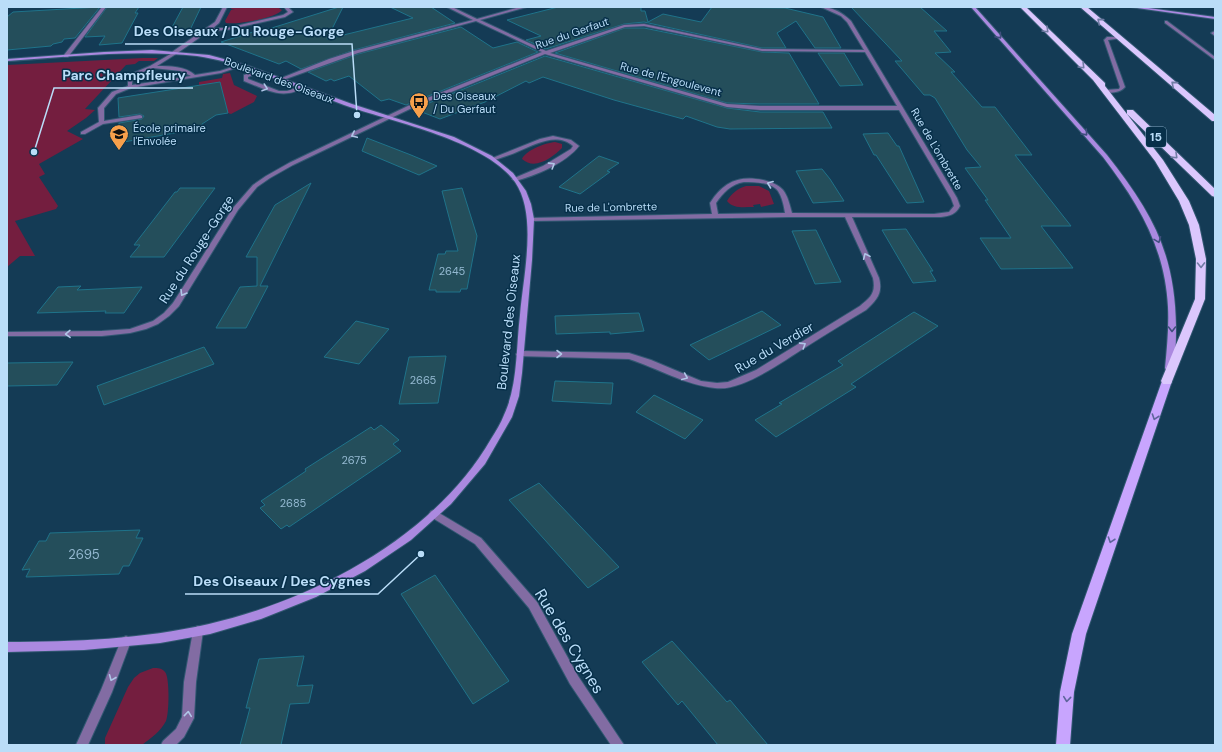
<svg xmlns="http://www.w3.org/2000/svg" width="1222" height="752" font-family="'DM Sans',sans-serif">
  <style>
    .green { fill: #741e3f }
    .building { fill: #244e5b; stroke: #1f738a }
    .lines { fill: none; stroke-linecap: round; stroke-linejoin: round }
    .lane-casing { stroke: #325872; stroke-width: 2 }
    .street-casing { stroke: #325872; stroke-width: 2 }
    .secondary-casing { stroke: #325872; stroke-width: 2 }
    .primary-casing { stroke: #325872; stroke-width: 2 }
    .highway-casing { stroke: #325872; stroke-width: 2 }
    .lane { fill: #826ca3; fill-rule: evenodd }
    .street { fill: #826ca3; fill-rule: evenodd }
    .secondary { fill: #ab89e0; fill-rule: evenodd }
    .primary { fill: #c8a5fe; fill-rule: evenodd }
    .highway { fill: #dbc7fd; fill-rule: evenodd }
    .oneway { stroke: #717ca4 }
    .oneway2 { stroke: #404f7e }
    .oneway3 { stroke: #afc6e7 }
    .oneway4 { stroke: #5e659b }
    .labels { text-anchor: middle; stroke-width: 3; stroke-linejoin: round; paint-order: stroke }
    .far-street-label { font-size: 11px; fill: #baddf8; stroke: #07304a }
    .far-poi-label { font-size: 11px; fill: #baddf8; stroke: #07304a; text-anchor: start }
    .number-label { font-size: 11px; fill: #94b9d1 }
    .shield { fill: #07304a; stroke: #84a9c4; stroke-width: 1 }
    .shield-label { font-size: 12px; font-weight: bold; fill: #baddf8 }
    .street-label { font-size: 13px; fill: #baddf8; stroke: #07304a }
    .near-number-label { font-size: 13px; fill: #94b9d1 }
    .near-street-label { font-size: 16px; fill: #baddf8; stroke: #07304a }
    .leader { fill: none; stroke: #baddf8; stroke-width: 1.5 }
    .callout-dot { fill: #baddf8; stroke: #07304a; stroke-width: 1.5 }
    .callout-label { font-size: 14px; text-anchor: middle; font-weight: bold; fill: #baddf8; stroke: #07304a; stroke-width: 3; stroke-linejoin: round; paint-order: stroke }
  </style>
  <rect width="100%" height="100%" fill="#143b55"/>
  <path class="green" d="M232,7H277L282,10C277,18 236,25 226,23L225,21L231,10L235,9H231Z
    M143,58H158L154,61H139L135,64L126,65L85,109L95,110L86,118L67,131L83,139L39,164L45,174L39,177L58,206L56,209L15,221L35,256H20L7,267V65Z
    M230,73L234,85L257,96L254,102L231,114L228,113L220,83L202,85H199V82L222,78L223,74Z
    M555,142L562,144V148C553,157 535,171 522,159C526,150 545,143 555,142Z
    M746,186H759L769,191L774,204L761,207L760,204L753,205L754,207C744,207 733,209 727,201C731,194 738,188 746,186Z
    M153,668C158,668 162,668 165,672C170,677 169,714 166,721C161,731 151,738 142,745H105V738L128,687L134,678L140,673Z"/>
  <path class="building" d="M100,7L75,38L64,39L62,42L53,44L51,46L7,50V17L13,12Z
    M107,7H139L135,13H138L122,43L99,45L105,36L85,37Z
    M183,7H201L189,32L169,33Z
    M339,7H343L327,39L413,18L390,7H431L455,23L354,50L301,69L286,61L279,64L221,42L256,31L259,32Z
    M558,7H641V11H645L648,22L663,14L701,22L712,7L785,8L823,17L841,48H815L796,21L777,33L786,48H762L644,22L624,24L546,49L526,40L541,36L507,20Z
    M851,7H920L947,31H934L951,52L935,53L955,72H951L982,107H995L1032,155H1015L1071,226H1041L1073,268L1001,269L980,238H1011L985,200H988L965,168L981,167L967,150L935,98L930,95H924L895,61H902Z
    M461,27L493,48L517,42L538,52L406,105L389,99L381,101L349,76L334,81L331,79L326,81L308,72L358,54Z
    M625,28H644L762,52L789,53L819,104H760L727,103L555,53Z
    M818,53H844L863,85L840,86Z
    M545,56L727,108L760,112H823L832,128L730,129L717,127L686,116L683,119L614,100L543,77L529,83L526,81L485,102L440,119L414,109Z
    M220,82L228,113L216,115L202,124L203,128L118,143L117,126H119V123L142,119L144,116L140,114L119,117L118,98Z
    M888,133L897,146H899L924,202L907,203L876,155H874L863,134Z
    M367,138L411,155L437,166L419,175L362,151Z
    M599,156L619,163L607,171L610,172L580,194L559,187Z
    M822,169L830,179L844,201L813,203L796,171Z
    M311,183L260,286H268L246,328H216L240,287L257,286V257H246L275,205Z
    M180,188H215L164,257H130L140,245H134L175,192H177Z
    M462,188L477,236L467,289H461L460,292H436V290H429L438,254H445L446,251H458L442,191Z
    M906,229L933,271H930L936,281L913,283L882,230Z
    M816,230L841,282L815,284L792,231Z
    M81,286L77,290L142,287L124,313H105L106,311L37,313L58,287Z
    M762,311L781,325L709,360L690,345Z
    M914,312L938,326L851,384L856,387L776,437L755,420L782,404L779,403L843,365L838,361Z
    M639,313L644,331L610,334V332L556,334L555,316Z
    M356,321L389,329L359,364L324,357Z
    M204,347L214,364L104,405L97,386Z
    M446,356L438,403L399,404L409,357Z
    M73,362L57,385L7,386V363Z
    M555,381L613,383L611,404L552,401Z
    M654,395L703,420L685,439L636,412Z
    M381,425L399,440L393,444L401,451L289,527L287,525L281,529L260,508L265,505L261,501L306,471L305,469L371,427L374,430Z
    M539,483L619,567L588,588L509,500Z
    M140,530L136,538H143L129,566H123L119,574L26,577L30,569L22,570L39,541H46L50,533Z
    M435,575L509,681L473,704L401,594Z
    M672,641L727,702L730,700L768,745H718L682,701L678,705L642,662Z
    M304,656L297,686L313,685L309,703L290,704L281,745H240L250,708H246L259,659Z"/>
  <g class="lines">
    <g class="lane-casing">
      <path id="lane" d="M1165,21H1167L1215,57V60L1165,23Z
        M1215,31V36L1211,33Z
        M1107,37H1120L1122,38L1108,40L1125,87C1120,93 1109,94 1103,91L1105,90L1119,89L1120,87L1104,40Z
        M174,52L176,53V54L157,66C170,66 185,66 195,75L220,71L242,64L244,65L221,73L131,88L116,94L104,108V121L140,115L142,116V118L103,124L85,134H81V132L99,122L98,108L112,92L128,86V79L131,74L150,66ZM153,68L181,71L191,76L132,85C132,73 143,73 153,68Z
        M258,70H260V72L248,77V79L279,91H287L302,86L304,87C283,101 265,89 244,81V75Z"/>
    </g>
    <g class="street-casing">
      <path id="street" d="M102,7H106L68,57H64V55Z
        M223,7H227L219,23L213,28H227L283,15L288,12L284,7H288L293,12L285,17L227,30L209,31L176,54H172V52L215,22Z
        M447,7H452L477,19L520,7H527L480,20L546,51L624,25L644,24L762,49L864,50L847,22L841,16L821,7C832,7 843,13 851,21L957,198L960,206C956,214 950,216 941,217H852L879,278C883,293 877,300 866,310C846,322 826,334 806,347C783,361 742,392 715,388C685,385 657,368 629,359L517,356L516,354L520,351L629,353L651,360L701,381L717,383L728,382L756,370L860,306C871,297 876,293 873,278L845,217H789L531,221L528,219L529,218L712,214L710,203C723,182 739,175 763,180C770,182 778,184 783,190C788,196 790,206 792,213L934,214L949,212L954,206L951,198L899,110H760L727,107L545,54L414,107L293,165L270,178L257,187L238,210L179,306L169,316L158,324L146,329L130,333L102,336H7V332L102,331L130,329L153,321L164,313L173,303L233,208L253,185L266,176L289,163L410,105L542,52L476,21L358,53L283,80L279,79L329,59L354,51L473,20ZM644,26L762,51L865,52L897,106H760L727,104L550,53L625,27ZM744,182C754,182 771,182 778,191C782,197 784,206 785,213L718,214L716,203C723,193 731,184 744,182Z
        M553,136L571,140L579,146C566,163 535,176 515,181L512,179L543,166L571,149L573,146C557,132 536,144 519,151C511,155 503,157 495,160L490,159L540,139Z
        M434,510L481,538L537,602L578,676L624,745H611L570,684L529,608L475,544L431,517L429,514L431,511Z
        M198,626L202,628L203,631L196,682L194,718L184,737L176,745H161L163,741L176,729L182,717L184,682L193,631L194,628Z
        M126,636L130,638L131,641L112,692L88,745H76L101,690L122,638Z"/>
    </g>
    <g class="secondary-casing">
      <path id="secondary" d="M971,7H975L1107,155C1152,212 1175,253 1176,327C1176,339 1176,360 1172,370H1166L1165,368C1167,348 1169,327 1168,307C1165,247 1138,203 1103,157Z
        M1130,7H1141L1215,17V19Z
        M152,50L209,55L246,65L352,104L454,137L492,156L513,173L526,191L531,204L534,219L532,260L522,373L519,396L512,417L485,464L451,504L411,540L365,571L316,597L261,619L210,634L160,643L84,650L7,652V642C75,642 143,639 209,624C316,599 435,536 491,439C496,431 501,423 504,415C518,385 516,348 520,315C523,277 538,215 515,182C485,140 392,122 344,105C317,95 290,84 262,74C240,66 219,59 197,56C133,49 70,57 7,61V59L104,52Z"/>
    </g>
    <g class="primary-casing">
      <path id="primary" d="M1167,378L1172,381L1086,634L1074,692L1070,745H1056L1060,692L1072,634L1162,381Z"/>
    </g>
    <g class="highway-casing">
      <path id="highway" d="M1020,7H1026L1105,83V86L1163,160L1189,201L1199,225L1206,259L1205,299L1171,384H1163L1161,381L1195,299L1196,259L1189,225L1179,201L1155,161L1093,80Z
        M1080,7H1087L1215,115V121H1212Z
        M1127,110H1133L1215,189V197L1212,196L1127,114Z"/>
    </g>
    <use href="#lane" class="lane"/>
    <use href="#street" class="street"/>
    <use href="#secondary" class="secondary"/>
    <use href="#primary" class="primary"/>
    <use href="#highway" class="highway"/>
  </g>
  <defs><path id="oneway-chevron" d="M-2-3.5L2.5 0L-2 3.5" fill="none" stroke-width="1.6" stroke-linecap="round" stroke-linejoin="round"/></defs>
  <g class="oneway">
    <use href="#oneway-chevron" transform="translate(1100 21) rotate(-140)"/>
    <use href="#oneway-chevron" transform="translate(1046 30) rotate(45)"/>
    <use href="#oneway-chevron" transform="translate(1082 66) rotate(45)"/>
    <use href="#oneway-chevron" transform="translate(1174 84) rotate(-140)"/>
    <use href="#oneway-chevron" transform="translate(1175 156) rotate(44)"/>
    <use href="#oneway-chevron" transform="translate(1201 265) rotate(89)"/>
  </g>
  <g class="oneway2">
    <use href="#oneway-chevron" transform="translate(999 36) rotate(49)"/>
    <use href="#oneway-chevron" transform="translate(1085 133) rotate(48)"/>
    <use href="#oneway-chevron" transform="translate(1158 240) rotate(69)"/>
    <use href="#oneway-chevron" transform="translate(1172 329) rotate(90)"/>
  </g>
  <g class="oneway3">
    <use href="#oneway-chevron" transform="translate(265 88) rotate(19)"/>
    <use href="#oneway-chevron" transform="translate(354 135) rotate(155)"/>
    <use href="#oneway-chevron" transform="translate(552 165) rotate(-32)"/>
    <use href="#oneway-chevron" transform="translate(770 184) rotate(-159)"/>
    <use href="#oneway-chevron" transform="translate(866 256) rotate(-114)"/>
    <use href="#oneway-chevron" transform="translate(183 293) rotate(121)"/>
    <use href="#oneway-chevron" transform="translate(68 334) rotate(179)"/>
    <use href="#oneway-chevron" transform="translate(803 345) rotate(-32)"/>
    <use href="#oneway-chevron" transform="translate(559 354)"/>
    <use href="#oneway-chevron" transform="translate(685 377) rotate(23)"/>
    <use href="#oneway-chevron" transform="translate(112 678) rotate(112)"/>
    <use href="#oneway-chevron" transform="translate(188 714) rotate(-84)"/>
  </g>
  <g class="oneway4">
    <use href="#oneway-chevron" transform="translate(1155 417) rotate(109)"/>
    <use href="#oneway-chevron" transform="translate(1111 540) rotate(109)"/>
    <use href="#oneway-chevron" transform="translate(1067 699) rotate(96)"/>
  </g>
  <defs>
    <g id="bus-pin" transform="scale(1)"><path d="M0 17L-7.5 6A9.5 9.5 0 1 1 7.5 6Z" fill="#f8a04b" stroke="#07304a"/><path d="M-5-6H5V4H4V6H2V4H-2V6H-4V4H-5ZM-3.5-4V0h7V-4ZM-3.5 1.2v1.5H-2V1.2ZM2 1.2v1.5H3.5V1.2Z" fill="#111"/></g>
    <g id="school-pin" transform="scale(1)"><path d="M0 17L-7.5 6A9.5 9.5 0 1 1 7.5 6Z" fill="#f8a04b" stroke="#07304a"/><path d="M0-5L7-2L0 1L-7-2ZM-4 1L0 2.5L4 1V4Q0 6-4 4Z" fill="#111"/></g>
  </defs>
  <g fill-rule="evenodd">
    <use href="#bus-pin" x="419" y="102"/>
    <use href="#school-pin" x="119" y="134"/>
  </g>
  <g class="labels">
    <g class="far-street-label">
      <text transform="translate(572 33) rotate(-19)" y="4">Rue du Gerfaut</text>
      <text transform="translate(671 79) rotate(15)" y="4">Rue de l'Engoulevent</text>
      <text transform="translate(279 80) rotate(20)" y="4">Boulevard des Oiseaux</text>
      <text transform="translate(937 149) rotate(60)" y="4">Rue de L'ombrette</text>
      <text transform="translate(611 207) rotate(-1)" y="4">Rue de L'ombrette</text>
    </g>
    <g class="far-poi-label">
      <text x="433" y="100">Des Oiseaux<tspan x="433" dy="13">/ Du Gerfaut</tspan></text>
      <text x="133" y="132">École primaire<tspan x="133" dy="13">l'Envolée</tspan></text>
    </g>
    <g class="number-label">
      <text x="452" y="275">2645</text>
      <text x="423" y="384">2665</text>
      <text x="354" y="464">2675</text>
      <text x="293" y="507">2685</text>
    </g>
    <rect class="shield" x="1146" y="127" width="20" height="20" rx="3"/>
    <g class="shield-label">
      <text x="1156" y="141">15</text>
    </g>
    <g class="street-label">
      <text transform="translate(196 249) rotate(-57)" y="5">Rue du Rouge-Gorge</text>
      <text transform="translate(508 322) rotate(-84)" y="5">Boulevard des Oiseaux</text>
      <text transform="translate(774 347) rotate(-30)" y="5">Rue du Verdier</text>
    </g>
    <g class="near-number-label">
      <text x="84" y="559">2695</text>
    </g>
    <g class="near-street-label">
      <text transform="translate(570 641) rotate(59)" y="6">Rue des Cygnes</text>
    </g>
  </g>
  <path class="leader" d="M357 115L352 44H125M34 152L54 88H193M421 554L378 594H185"/>
  <g class="callout-dot">
    <circle cx="357" cy="115" r="4"/>
    <circle cx="34" cy="152" r="4"/>
    <circle cx="421" cy="554" r="4"/>
  </g>
  <g class="callout-label">
    <text x="239" y="36">Des Oiseaux / Du Rouge-Gorge</text>
    <text x="124" y="80">Parc Champfleury</text>
    <text x="282" y="586">Des Oiseaux / Des Cygnes</text>
  </g>
  <rect width="1222" height="752" fill="none" stroke="#baddf8" stroke-width="16"/>
</svg>
